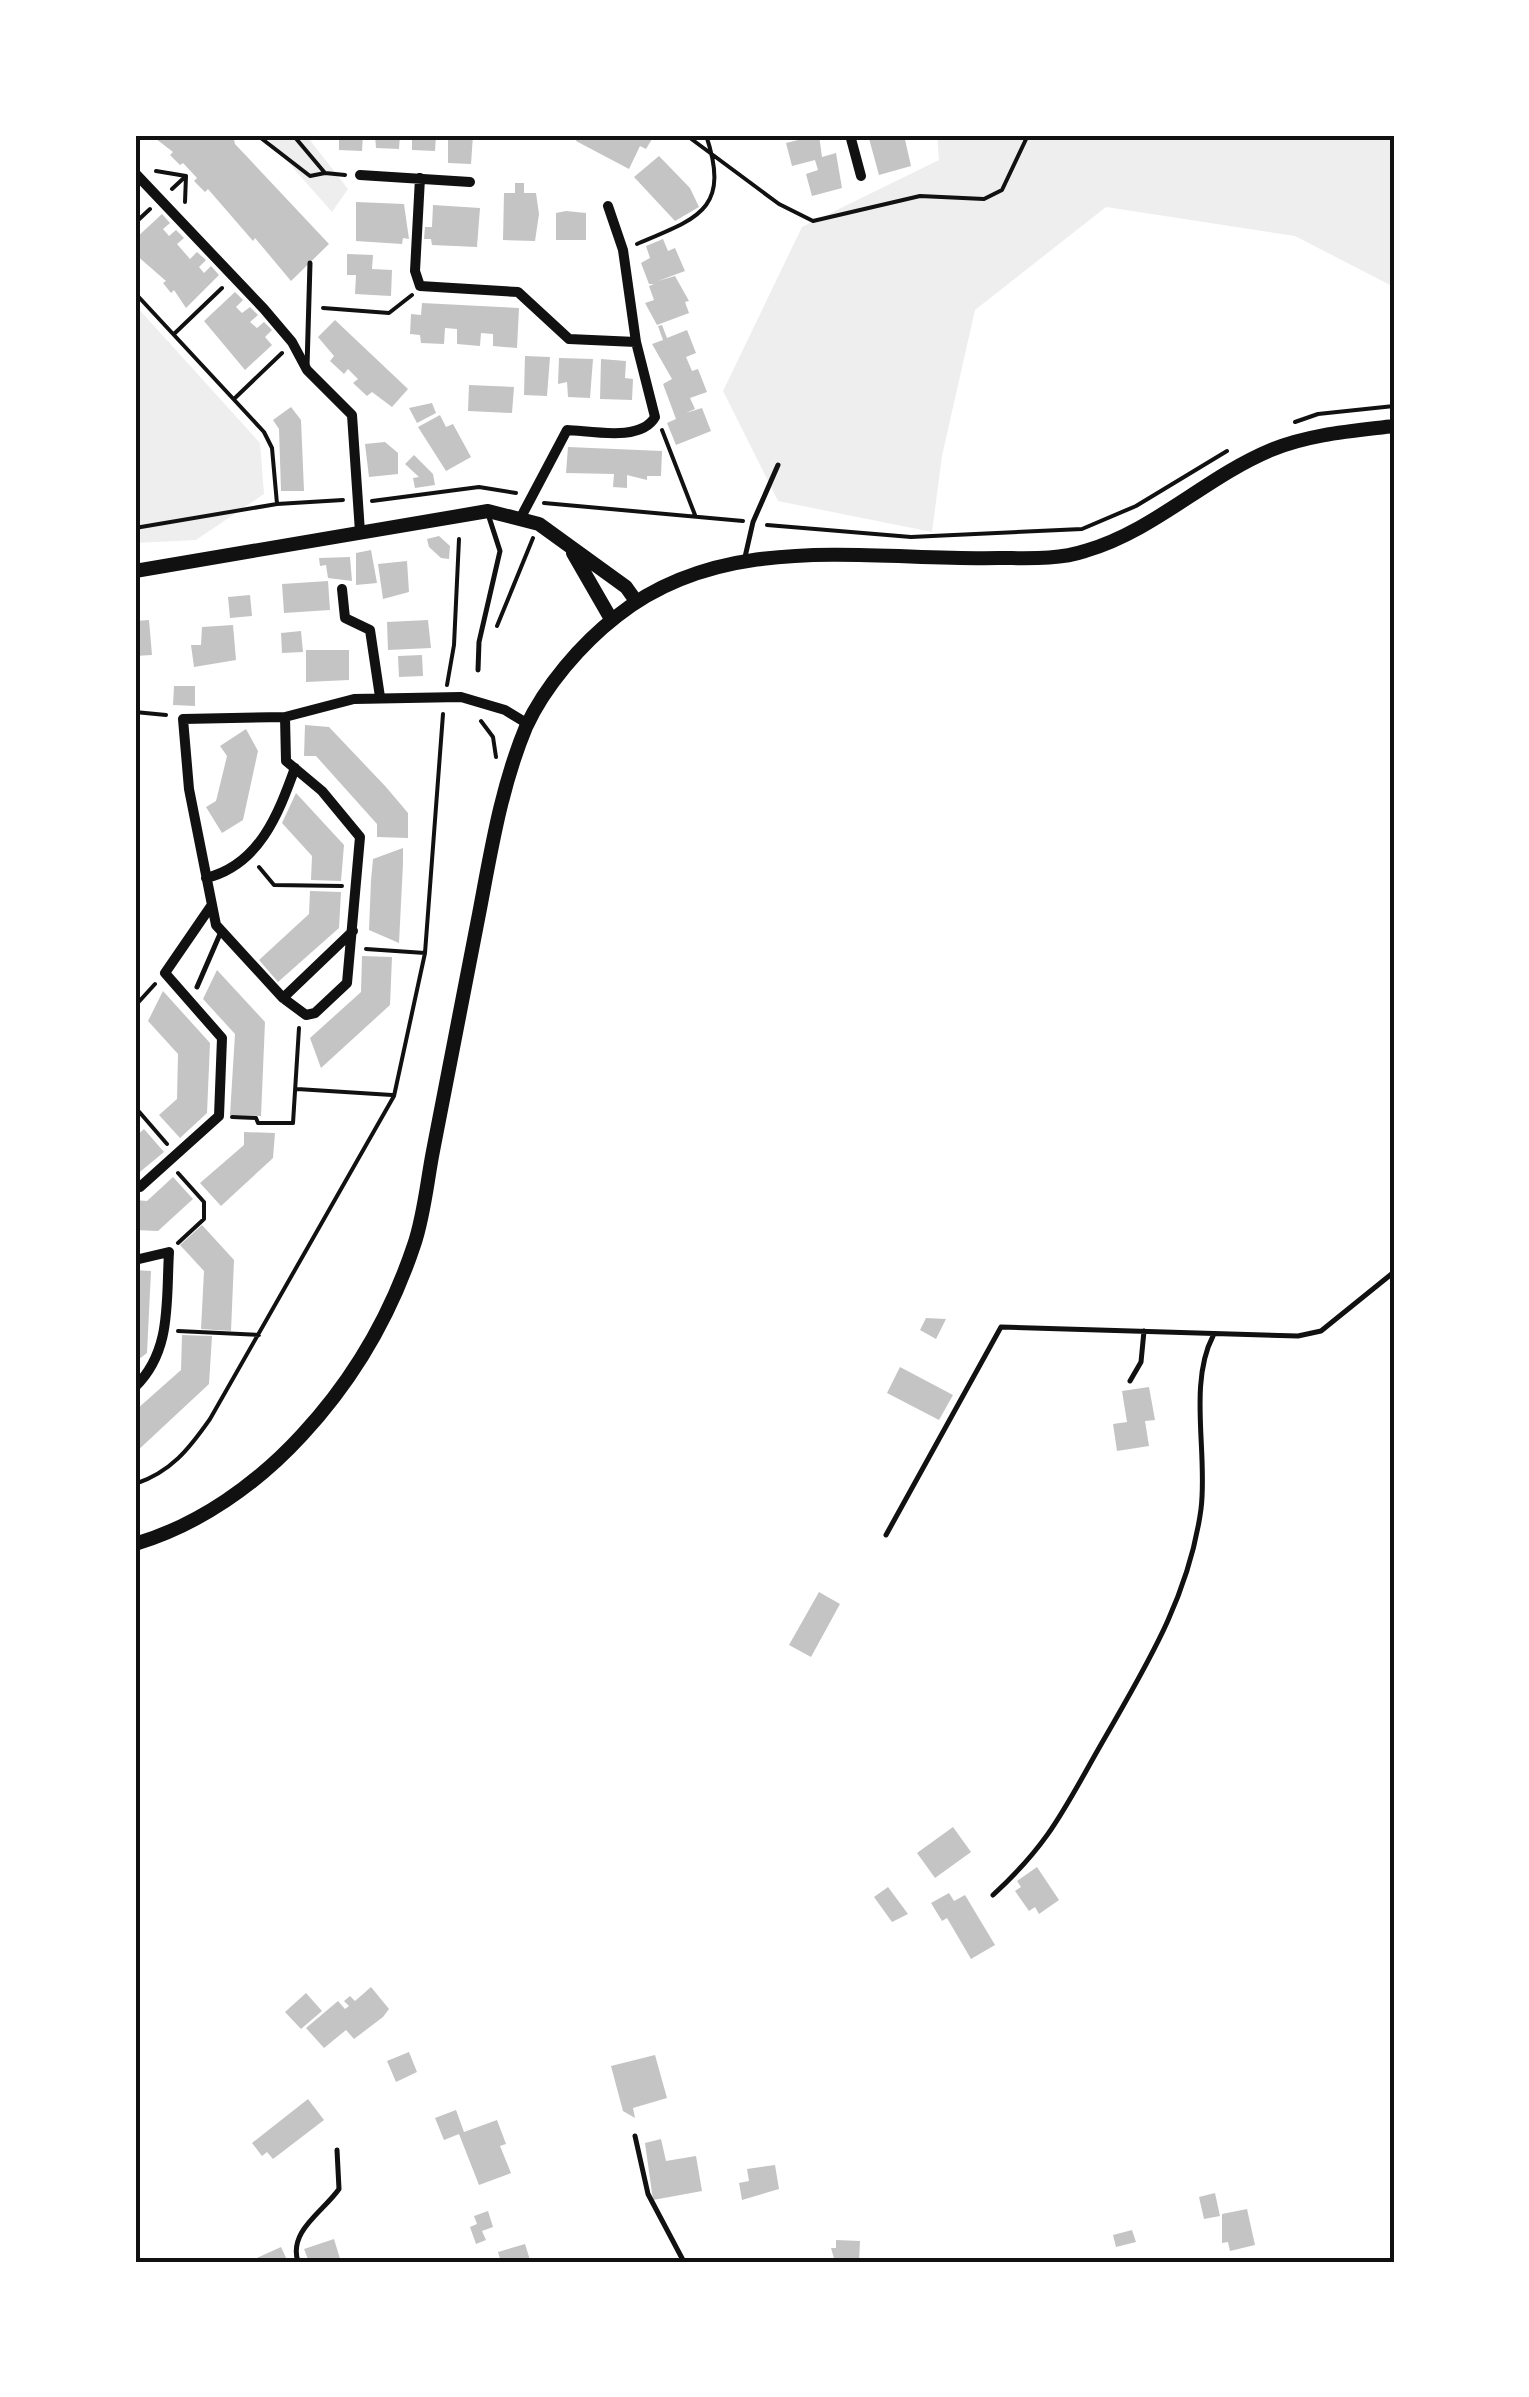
<svg xmlns="http://www.w3.org/2000/svg" width="1529" height="2397" font-family="Figtree,sans-serif">
  <style>
    .green { fill: #eee }
    .building { fill: #c4c4c4 }
    .lines { fill: none; stroke-linecap: round; stroke-linejoin: round }
    .path { stroke: #111; stroke-width: 4 }
    .service { stroke: #111; stroke-width: 5 }
    .minor { stroke: #111; stroke-width: 10 }
    .secondary { stroke: #111; stroke-width: 14 }
    .neatline { fill: none; stroke: #111; stroke-width: 4 }
  </style>
  <rect width="100%" height="100%" fill="#fff"/>
  <path class="green" d="M264,135H306L348,189L332,212Z
    M937,135H1394V287L1295,236L1106,207L975,310L942,456L932,532L778,501L723,391L802,227L939,160Z
    M135,305L260,443L264,494L196,540L135,543Z"/>
  <path class="building" d="M151,135H233L235,144L329,244L291,281L255,238L253,241L208,189L205,192L194,181L197,178L183,163L180,165L170,155L173,152Z
    M339,135H363L362,151L339,150Z
    M375,135H400L399,149L376,148Z
    M412,135H436L435,151L412,150Z
    M448,135H473L471,164L448,163Z
    M579,135H644L652,139L646,149L640,146L629,169L576,141Z
    M797,135H819L822,157L836,153L842,188L812,196L806,174L818,170L815,160L792,166L786,143L798,140Z
    M868,135H904L911,166L879,175Z
    M659,156L690,188L699,207L675,221L634,177Z
    M515,183H524V193H536L539,214L535,241L503,240L504,193H515Z
    M356,202L404,204L409,239L403,238L402,244L356,241Z
    M433,205L480,208L477,247L432,245L431,239H424L425,227H432Z
    M566,211L586,213V240H556V213Z
    M162,214L170,223L163,229L169,236L176,230L184,238L177,244L190,259L197,252L206,260L199,267L204,273L211,266L219,275L186,308L174,290L171,293L163,283L166,281L135,254V239Z
    M663,239L668,251L675,248L685,271L658,281L675,276L689,301L685,302L689,313L657,325L645,303L654,300L649,286L654,284H649L641,263L650,258L646,246Z
    M347,254L373,255L372,269L392,270L391,296L355,294L356,275H347Z
    M235,292L243,300L236,307L242,313L250,307L258,315L250,322L257,328L264,322L272,330L265,337L272,345L245,370L204,321Z
    M422,303L519,308L517,348L493,346V334L481,333L480,346L457,344V329L445,328L444,344L421,343L420,335L410,334L411,314L421,315Z
    M335,320L408,389L392,407L372,392L367,396L353,383L358,379L348,369L344,374L330,361L334,356L318,337Z
    M662,325L667,338L687,330L696,353L686,357L692,371L698,369L707,392L690,398L695,409L686,413L702,408L711,431L676,445L667,423L676,419L663,384L672,379L652,344L663,340L658,326Z
    M525,356L550,357L547,396L524,395Z
    M559,358L593,359L590,398L568,397L567,382L558,384Z
    M601,359L626,361L625,378L633,379L632,400L600,399Z
    M469,385L514,387L512,413L468,411Z
    M432,403L436,413L417,423L409,408Z
    M291,407L301,420L304,491H281L279,429L273,420Z
    M440,415L446,427L453,424L471,457L446,471L418,427Z
    M385,442L398,453V474L369,477L365,444Z
    M568,447L662,451L661,476H647V480L627,475V488L613,487L614,474L566,473Z
    M414,455L433,474L435,485L415,488L413,478L419,477L405,464Z
    M439,536L450,546L449,559L441,558L429,547L427,539Z
    M371,550L377,583L356,585V553Z
    M350,557L352,581L328,578L326,565L320,566L319,558Z
    M407,561L409,592L383,599L378,564Z
    M328,581L330,610L284,613L282,584Z
    M250,595L252,616L230,618L228,597Z
    M149,620L152,655L135,656V621Z
    M428,620L431,648L388,650L387,622Z
    M233,625L236,660L194,667L191,645H201L202,627Z
    M301,631L303,652L282,653L281,633Z
    M306,650H349V680L306,682Z
    M422,655L423,676L399,677L398,656Z
    M174,686H195V706L173,705Z
    M305,725L329,727L386,787L408,813V838L377,837V824L316,756H304Z
    M246,729L258,751L243,820L222,833L206,807L216,801L219,789L227,756L220,746Z
    M296,793L344,845L341,881L311,880L312,856L282,823Z
    M403,848V863L399,943L369,930L371,880L373,859Z
    M310,891L341,892L339,928L278,982L259,960L309,914Z
    M362,956L392,957L390,1005L321,1068L310,1038L361,992Z
    M217,970L265,1022L261,1116L230,1115L235,1034L203,999Z
    M163,991L210,1043L207,1113L180,1138L159,1115L177,1099L178,1054L148,1021Z
    M144,1129L164,1152L135,1176V1137Z
    M244,1132L275,1133L273,1158L221,1206L200,1183L244,1145Z
    M173,1177L193,1199L158,1231L135,1230V1200L147,1201Z
    M202,1225L234,1260L231,1331L201,1329L204,1271L180,1245Z
    M135,1270L151,1271L147,1353L135,1362Z
    M926,1318L946,1319L936,1339L920,1330Z
    M182,1335L212,1336L209,1384L135,1453V1406L137,1409L181,1370Z
    M900,1367L953,1395L939,1420L887,1393Z
    M1149,1387L1155,1420L1145,1421L1149,1446L1117,1451L1113,1424L1127,1422L1122,1391Z
    M819,1592L840,1604L811,1657L789,1645Z
    M953,1827L971,1852L935,1878L917,1853Z
    M1037,1867L1059,1900L1039,1914L1035,1907L1029,1911L1015,1891L1021,1887L1017,1881Z
    M888,1887L908,1914L892,1922L874,1897Z
    M949,1893L954,1901L965,1895L995,1945L971,1959L947,1918L942,1921L931,1903Z
    M371,1987L389,2009L383,2017L354,2039L346,2030L324,2048L306,2028L338,2001L345,2009L349,2006L344,2001L350,1996L355,2001Z
    M306,1993L322,2011L301,2029L285,2012Z
    M409,2052L417,2072L396,2082L387,2061Z
    M655,2055L667,2098L633,2108L635,2118L623,2111L611,2066Z
    M308,2099L324,2120L273,2159L267,2152L262,2156L252,2143Z
    M456,2110L464,2132L497,2120L506,2144L500,2146L511,2173L479,2185L459,2134L444,2140L435,2118Z
    M661,2139L666,2161L696,2156L702,2191L653,2200L645,2143Z
    M775,2165L779,2189L742,2200L739,2183L749,2181L747,2169Z
    M1215,2193L1220,2216L1204,2219L1199,2197Z
    M1247,2209L1255,2245L1230,2251L1228,2242L1222,2243V2214Z
    M488,2211L493,2227L482,2231L486,2240L476,2244L470,2227L477,2224L474,2216Z
    M1132,2230L1136,2242L1116,2247L1113,2235Z
    M334,2239L341,2262H309L304,2249Z
    M836,2240L860,2241L859,2262H835L831,2248H836Z
    M525,2244L530,2260L501,2262L498,2252Z
    M281,2247L288,2262H248Z"/>
  <g class="lines">
    <path class="path" d="M257,135L310,176L325,173
      M293,135L325,173L345,175
      M686,135L779,204L813,221L920,196L984,199L1002,190L1028,135
      M156,171L186,176
      M172,189L186,176
      M185,202L186,176
      M135,223L150,209
      M637,244C698,218 731,210 706,135
      M135,293L264,432L272,448L277,504
      M323,308L389,313L412,295
      M175,333L222,288
      M235,398L282,353
      M1295,422L1318,414L1394,406
      M662,430L695,515
      M372,501L479,487L516,493
      M544,503L743,521
      M767,525L911,537L1082,529L1136,506L1227,451
      M135,528L277,504L343,500
      M497,626L533,538
      M447,685L454,645L459,539
      M135,712L166,715
      M481,721L493,737L496,757
      M259,867L274,885L342,886
      M366,949L425,953
      M135,1006L155,984
      M297,1089L392,1095
      M135,1107L167,1144
      M232,1117L256,1118L258,1123H293L299,1028
      M178,1173L204,1202V1219L178,1243
      M178,1331L259,1335
      M135,1484C171,1472 189,1449 210,1419L394,1096L425,953L443,714"/>
    <path class="service" d="M307,367L310,263
      M745,557L753,522L778,465
      M478,670L479,642L500,551L488,514
      M197,987L220,934
      M1130,1381L1141,1362L1144,1331
      M886,1535L1001,1327L1298,1336L1321,1331L1394,1272
      M993,1895C1051,1842 1065,1807 1103,1741C1146,1666 1189,1597 1201,1509C1208,1455 1188,1384 1213,1336
      M635,2136L648,2194L684,2262
      M298,2262C288,2231 323,2212 339,2189L337,2150"/>
    <path class="minor" d="M850,135L861,176
      M135,173L264,309L292,342L307,370L352,415L360,532
      M360,175L470,182
      M420,178L415,271L420,286L518,292L569,339L636,342
      M521,517L567,430C592,431 641,442 655,417L636,342L623,250L608,206
      M342,589L345,618L370,630L380,697
      M285,717L286,761L322,791L360,837L347,983L315,1013L306,1015L283,998L216,925L189,789L183,719L285,717L354,699L461,697L505,710L528,724
      M206,878C259,865 278,815 295,768
      M283,998L353,931
      M135,1186L140,1187L219,1116L222,1038L165,973L211,906
      M135,1260L169,1252C166,1302 172,1351 135,1387"/>
    <path class="secondary" d="M573,553L611,619
      M135,571L488,511L539,524L626,587L636,601
      M135,1544C199,1525 257,1484 302,1435C354,1379 390,1317 414,1245C424,1216 427,1182 433,1151C449,1072 464,993 479,914C491,851 501,787 526,727C545,686 581,644 617,616C726,529 871,561 999,558C1027,558 1058,560 1085,551C1154,531 1206,477 1271,450C1310,434 1353,431 1394,426"/>
  </g>
  <rect width="1529" height="2397" fill="none" stroke="#ffffff" stroke-width="275"/>
  <rect x="138" y="138" width="1254" height="2122" class="neatline"/>
</svg>
